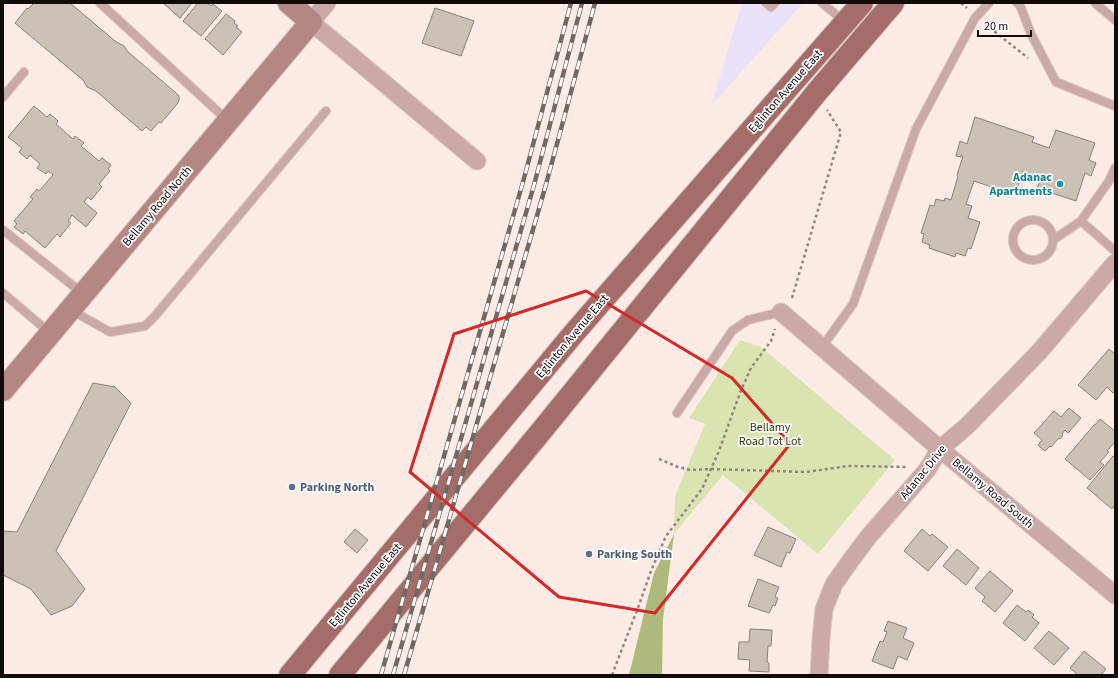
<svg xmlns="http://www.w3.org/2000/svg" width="1118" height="678" font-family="'Source Sans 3',sans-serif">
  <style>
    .commercial { fill: #e9e2f8 }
    .green { fill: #d9e4b1 }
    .forest { fill: #aeba7c }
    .building { fill: #cbc2b5; stroke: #8a8176 }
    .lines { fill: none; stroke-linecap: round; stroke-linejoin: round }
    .lane-casing { stroke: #d7c8c3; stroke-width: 10 }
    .street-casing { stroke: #d7c8c3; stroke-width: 19 }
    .secondary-casing { stroke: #d7c8c3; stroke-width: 24 }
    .primary-casing { stroke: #d7c8c3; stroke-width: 24 }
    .path { stroke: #908580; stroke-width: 2.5; stroke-dasharray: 3 3; stroke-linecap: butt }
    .lane { stroke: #caa9a7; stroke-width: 8 }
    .street { stroke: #caa9a7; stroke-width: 17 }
    .secondary { stroke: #b58783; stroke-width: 22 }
    .primary { stroke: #a56d6a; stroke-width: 22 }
    .rail-casing { stroke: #726864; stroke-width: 4.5 }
    .rail { stroke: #fdfdfd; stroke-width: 3; stroke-dasharray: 9; stroke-linecap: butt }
    .marked { fill: none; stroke: #d62828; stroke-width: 3; stroke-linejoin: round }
    .culture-dot { fill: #0f9aa8; stroke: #fdfdfd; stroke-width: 1.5 }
    .service-dot { fill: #5c6f8a; stroke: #fdfdfd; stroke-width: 1.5 }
    .labels { text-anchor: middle; stroke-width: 3.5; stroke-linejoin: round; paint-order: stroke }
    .street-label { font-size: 12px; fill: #110c0a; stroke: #fdfdfd }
    .culture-label { font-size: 12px; font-weight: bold; fill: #0d838f; stroke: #fdfdfd; text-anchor: end }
    .park-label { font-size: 12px; fill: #323908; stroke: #fdfdfd }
    .service-label { font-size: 12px; font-weight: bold; fill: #4e5e75; stroke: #fdfdfd; text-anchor: start }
  </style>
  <rect width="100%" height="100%" fill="#fdece6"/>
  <path class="commercial" d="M742,3H803L711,106Z"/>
  <path class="green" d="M740,340L761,347L895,460L818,554L723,475L674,534L675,496L705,424L689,418Z"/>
  <path class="forest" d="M674,534L663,619L662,675H629L654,573Z"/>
  <path class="building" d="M34,3H70L115,41L124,46L128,52L175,92L179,96V100L178,103L161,123L159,122L151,131L146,127L142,131L96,91L87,87L83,80L15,23L27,8L28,9Z
    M163,3H192L180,18Z
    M198,3H207L211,6L213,4L222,11L201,36L183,21Z
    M435,8L474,21L461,56L422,43Z
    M226,14L235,21L234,23L238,26L236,27L242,32L223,55L205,39Z
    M34,106L47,117L50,114L58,121L56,124L73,139L75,136L84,143L81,146L99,161L102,158L111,165L108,169L110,171L99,184L102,187L91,200L88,197L84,202L97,213L86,227L72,215L68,221L71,223L60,237L57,234L45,248L25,231L23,234L14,227L17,224L14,221L33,199L30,197L37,189L39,191L53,175L48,171L46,174L37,168L40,164L30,155L27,159L19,152L22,148L8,137Z
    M975,117L1034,137L1032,142L1049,148L1056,130L1095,143L1089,160L1096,163L1091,176L1085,173L1076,201L1037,188L1041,178L1023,171L1015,195L974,181L966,204L972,206L968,218L980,222L971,249L968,248L965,256L956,253L955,257L929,248L930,245L922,242L924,234L921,233L930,205L934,206L936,199L944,201L945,198L951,200L958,176L957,175L963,156L961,155V157L956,156L960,141L967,144Z
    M1109,349L1115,354V391L1113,393L1107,387L1096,400L1078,385Z
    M93,383L115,387L131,403L56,551L85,589L72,606L51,615L31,589L3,575V531L17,532Z
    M1069,408L1081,418L1068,433L1065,430L1062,434L1063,435L1060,439L1059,438L1051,447L1050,446L1045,451L1038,445L1042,440L1034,433L1054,411L1061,417Z
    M1100,419L1115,431V442L1107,451L1109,452L1100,462L1104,465L1090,480L1065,459L1094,425H1095Z
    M1113,456L1115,457V505L1112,509L1087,488Z
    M768,527L796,539L790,553L787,552L781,567L754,555Z
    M355,529L368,540L357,553L344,542Z
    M922,529L930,536L932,534L948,547L928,571L904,551Z
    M957,549L979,568L966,585L943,566Z
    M990,571L1013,591L995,612L982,601L985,597L975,588Z
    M758,579L779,587L775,597L778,598L775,606L773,605L769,613L748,606Z
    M1017,605L1026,612L1028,610L1034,615L1032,617L1039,623L1025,641L1003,623Z
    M888,621L907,628L903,638L914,643L907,660L898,656L893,669L872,661L880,641L883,642L887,632L884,631Z
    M750,629L772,630L771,646H768L767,662L769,663V672L749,671L750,660L738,659L739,642H749Z
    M1049,631L1069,648L1054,665L1034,648Z
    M1084,651L1106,669L1101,675H1078L1070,668Z"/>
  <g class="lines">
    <g class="lane-casing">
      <path id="lane" d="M100,3L227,120
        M766,3L771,7L775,3
        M822,3L845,22
        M1017,3L1020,5L1031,34L1056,82L1115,106
        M1095,3L1115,20
        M3,97L24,72
        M1115,168L1109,181L1081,221L1115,251
        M1013 240a20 20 0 1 1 40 0a20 20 0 1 1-40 0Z
        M3,230L82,293
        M1053,240L1081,221
        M3,293L50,333
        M71,310L110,332L145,326L155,316L326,111
        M822,347L853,304L916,129L975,18L989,3
        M677,413L732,331L748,320L781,312"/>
    </g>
    <g class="street-casing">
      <path id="street" d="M327,3L311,22L477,161
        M781,312L940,449L1115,595
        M819,675L821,639L824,609L834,584L851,560L869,536L927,470L940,449L967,426L1039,352L1115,263"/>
    </g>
    <g class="secondary-casing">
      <path id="secondary" d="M3,390L311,22L289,3"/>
    </g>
    <g class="primary-casing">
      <path id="primary" d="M290,675L574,333L862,3
        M340,675L543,429L817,92L893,3"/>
    </g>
    <path class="path" d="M961,3L967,8
      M985,24L1028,58
      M792,298L841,132L827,110
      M659,459L678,467L690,470L711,469L806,472L848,466L907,467
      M612,675L639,605L651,571L666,536L702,489L719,451L741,390L751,368L771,341L775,329"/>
    <use href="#lane" class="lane"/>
    <use href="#street" class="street"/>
    <use href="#secondary" class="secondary"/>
    <use href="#primary" class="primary"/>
    <g class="rail-casing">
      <path id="rail" d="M381,675L523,182L571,3
        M393,675L534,185L582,3
        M404,675L545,188L567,107L595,3"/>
    </g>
    <use href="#rail" class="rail"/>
  </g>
  <path class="marked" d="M586,291L732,378L790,444L655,613L559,597L410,472L454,334Z"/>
  <circle class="culture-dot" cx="1060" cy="184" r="4"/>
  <g class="service-dot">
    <circle cx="292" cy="487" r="4"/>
    <circle cx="589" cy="554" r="4"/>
  </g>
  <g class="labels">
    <g class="street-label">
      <text transform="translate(785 91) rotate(-49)" y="4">Eglinton Avenue East</text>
      <text transform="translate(157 206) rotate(-50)" y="4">Bellamy Road North</text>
      <text transform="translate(572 336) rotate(-50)" y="4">Eglinton Avenue East</text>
      <text transform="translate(923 472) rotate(-51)" y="4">Adanac Drive</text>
      <text transform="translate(993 493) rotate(40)" y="4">Bellamy Road South</text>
      <text transform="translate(365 585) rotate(-50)" y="4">Eglinton Avenue East</text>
    </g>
    <g class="culture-label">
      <text x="1052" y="181">Adanac<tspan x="1052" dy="14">Apartments</tspan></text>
    </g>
    <g class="park-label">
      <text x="770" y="431">Bellamy<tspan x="770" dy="14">Road Tot Lot</tspan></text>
    </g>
    <g class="service-label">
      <text x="300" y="491">Parking North</text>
      <text x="597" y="558">Parking South</text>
    </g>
  </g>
  <rect width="1118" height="678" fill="none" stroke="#110c0a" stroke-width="8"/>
  <path d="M978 30v6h53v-6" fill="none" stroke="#110c0a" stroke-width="2"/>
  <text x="984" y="30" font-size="12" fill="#110c0a" stroke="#fdfdfd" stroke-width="3" paint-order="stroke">20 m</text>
</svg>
